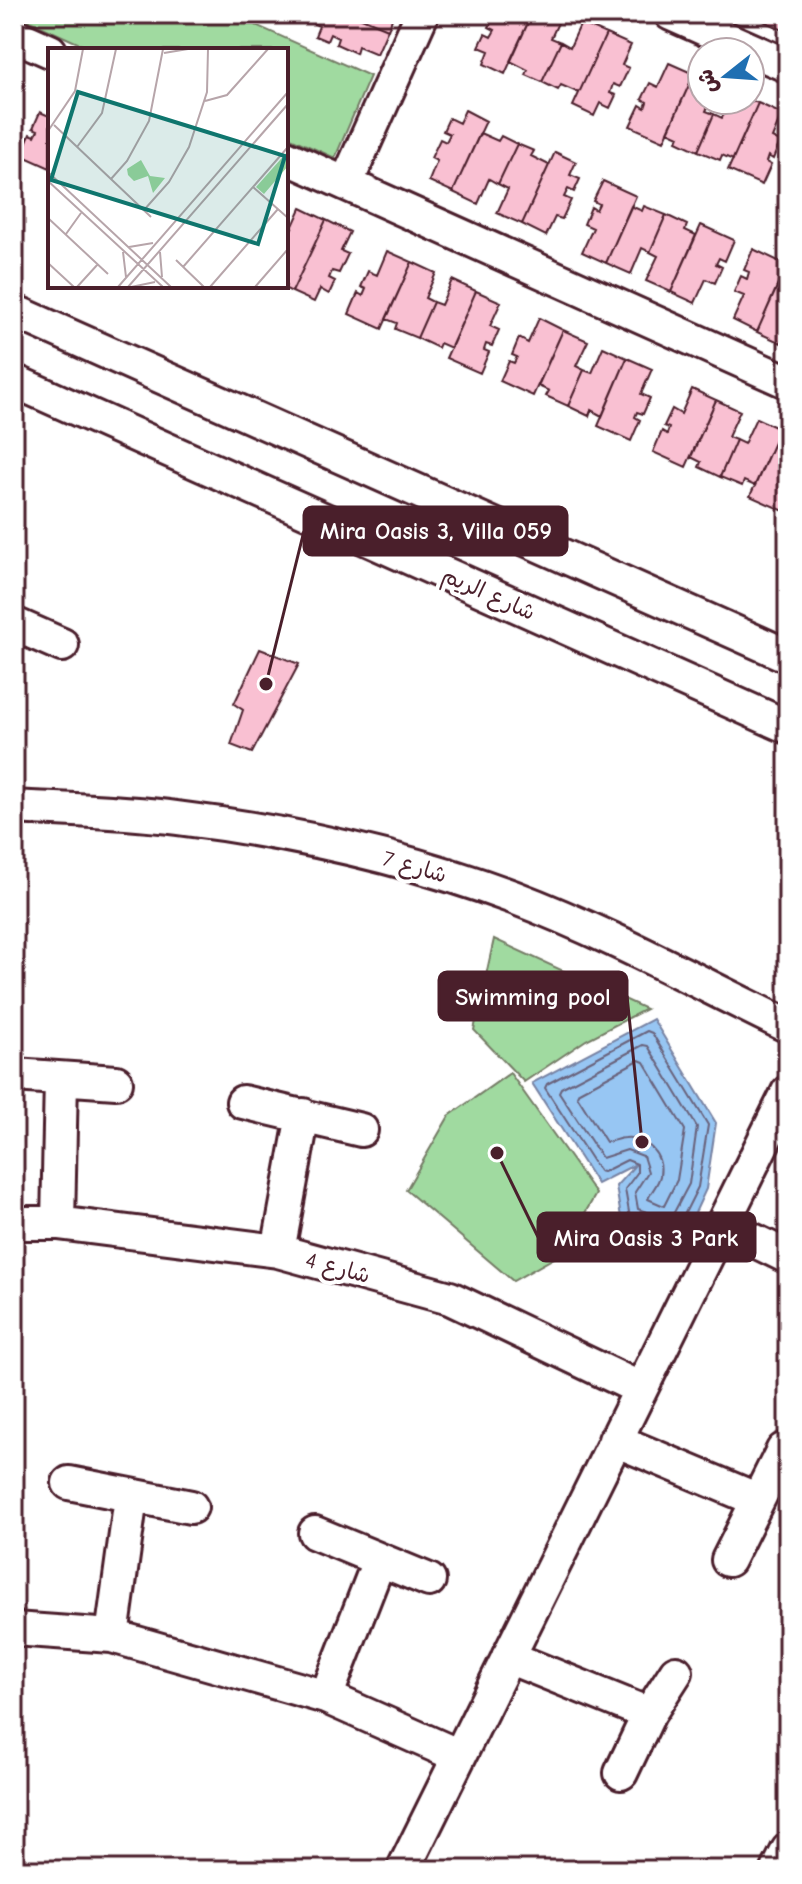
<svg xmlns="http://www.w3.org/2000/svg" width="802" height="1884" font-family="'Comic Neue','Playpen Sans Arabic',sans-serif">
  <style>
    .green { fill: #a0daa0; stroke: #757c66; stroke-width: 2 }
    .water { fill: #97c6f3; stroke: #7883a3; stroke-width: 2 }
    .lines { fill: none; stroke-linecap: round; stroke-linejoin: round }
    .shore { stroke: #69627b; stroke-width: 2 }
    .building { fill: #f9c0d2; stroke: #4a1f2b; stroke-width: 2 }
    .minor-casing { stroke: #4a1f2b; stroke-width: 38 }
    .minor { stroke: #fff; stroke-width: 32 }
    .labels { text-anchor: middle; stroke-width: 8; stroke-linejoin: round; paint-order: stroke }
    .street-label { font-size: 22px; fill: #4a1f2b; stroke: #fff }
    .inset-road { fill: none; stroke: #b7a5aa; stroke-width: 2 }
    .view { fill: #0f766e; fill-opacity: 0.15; stroke: #0f766e; stroke-width: 4 }
    .inset-edge { fill: none; stroke: #4a1f2b; stroke-width: 4 }
    .leader { fill: none; stroke: #4a1f2b; stroke-width: 3 }
    .callout-dot { fill: #4a1f2b; stroke: #fff; stroke-width: 3 }
    .callout { fill: #4a1f2b; stroke: #4a1f2b; stroke-width: 3 }
    .callout-label { font-size: 24px; text-anchor: middle; font-weight: bold; fill: #fff }
  </style>
  <rect width="100%" height="100%" fill="#fff"/>
  <filter id="ink" filterUnits="userSpaceOnUse"><feTurbulence type="fractalNoise" baseFrequency=".0125" numOctaves="2"/><feDisplacementMap in="SourceGraphic" scale="16" xChannelSelector="R" yChannelSelector="G"/><feConvolveMatrix kernelMatrix="1 2 1 2 8 2 1 2 1" color-interpolation-filters="sRGB"/></filter>
  <g filter="url(#ink)">
    <path class="green" d="M14,14H231L370,76L335,158L286,136V50H93Z
      M494,939L646,1009L586,1040L524,1082L474,1030Z
      M510,1073L596,1194L561,1254L513,1281L406,1190L449,1116Z"/>
    <path class="water" d="M653,1019L716,1123L706,1189L681,1243L622,1224L616,1186L636,1164L597,1184L532,1083Z"/>
    <g class="lines">
      <path class="shore" d="M647,1031L652,1033L708,1125L698,1187L675,1233L630,1218L625,1189L637,1173V1164L627,1160L603,1172L599,1171L545,1088L547,1084Z
        M643,1045L648,1046L697,1127L689,1184L670,1220L638,1209L635,1192L648,1172L643,1156L627,1150L602,1158L559,1092L561,1088Z
        M639,1060L644,1062L685,1130L677,1180L664,1206L648,1199C651,1191 658,1185 660,1176C664,1155 646,1136 625,1138C618,1138 612,1142 606,1142L577,1096L579,1092Z"/>
    </g>
    <path class="building" d="M309,14H352L388,29L377,54L358,46L356,53L336,44L338,38L330,34L327,41L315,36L319,26L306,20Z
      M352,14H394L388,29Z
      M495,14H532L505,74L484,64L489,51L479,47L485,34L491,37L495,30L489,27Z
      M532,14H562L551,38L561,42L542,82L526,75L528,70L510,61Z
      M763,14H788L785,31L761,20Z
      M581,23L606,34L579,93L561,85L558,90L542,82L561,42L570,47Z
      M606,34L631,45L622,65L629,68L620,87L613,84L610,93L616,95L610,108L600,103L594,116L573,106Z
      M669,63L694,74L664,141L630,126L640,105L645,108L647,102L642,99L650,83L658,87Z
      M694,74L702,78V100H711L706,111L714,114L698,151L677,141L679,136L668,131Z
      M730,100H750L758,103L733,160L722,155L720,160L698,151L714,114L722,118Z
      M758,103L782,114L772,138L780,142L773,159L768,156L766,162L771,165L762,185L728,170Z
      M465,110L486,121L453,192L429,181L437,161L431,158L440,139L446,142L450,134L443,131L449,118L459,123Z
      M40,112L49,116L50,113V168L21,155L30,134L35,136L38,130L33,128Z
      M480,133L498,141L501,136L517,144L498,184L489,179L478,204L453,192Z
      M517,144L534,151L531,156L549,165L522,224L497,213L508,189L498,184Z
      M555,152L576,162L570,175L580,179L574,192L568,189L564,197L571,200L562,219L555,217L546,236L522,224Z
      M603,181L636,196L606,263L582,252L593,228L584,224L591,207L596,210L599,204L593,201Z
      M631,206L642,211L644,206L666,215L650,252L642,248L631,274L606,263Z
      M301,208L326,220L292,292L280,286H286V225L292,228Z
      M666,215L687,225L685,230L696,235L671,292L646,281L658,256L650,252Z
      M326,220L350,232L341,251L348,254L339,273L332,271L329,278L335,281L329,294L320,289L314,302L292,292Z
      M701,225L734,240L725,261L719,258L716,264L722,267L715,283L706,279L695,303L671,292Z
      M753,249L787,265L757,332L733,320L744,296L734,292L741,276L747,279L749,272L744,270Z
      M387,251L412,262L382,329L349,314L358,293L363,296L366,289L361,287L368,271L377,275Z
      M412,262L436,273L425,298L433,302L417,338L395,329L397,323L386,319Z
      M782,275L788,277V327L781,343L757,332Z
      M452,280L476,291L451,348L440,343L438,348L417,338L433,302L441,305Z
      M476,291L501,302L490,326L499,330L492,346L486,344L484,350L489,352L480,373L446,358Z
      M539,318L563,330L533,396L500,381L509,361L514,363L517,357L512,355L519,338L528,343Z
      M563,330L588,341L576,366L584,370L568,406L546,396L549,391L538,386Z
      M603,347L627,358L602,416L591,410L589,416L568,406L584,370L592,373Z
      M627,358L652,369L641,394L650,398L643,414L637,412L635,417L640,420L631,441L598,426Z
      M692,389L716,400L686,467L653,452L662,431L667,434L669,428L664,426L672,409L681,414Z
      M716,400L740,411L728,437L736,440L720,477L699,467L701,462L691,457Z
      M756,418L780,429L755,486L744,481L742,486L720,477L736,440L744,444Z
      M780,429L788,433V501L784,511L750,496Z
      M260,649L299,664L252,753L231,745L243,710L234,704Z"/>
    <g class="lines">
      <g class="minor-casing">
        <path id="minor" d="M671,14L788,66
          M14,35L50,51
          M286,157L788,382
          M346,184L422,14
          M14,311L788,656
          M14,381L788,727
          M14,624L62,645
          M14,807C68,810 123,811 177,818C292,832 405,857 513,897C608,933 697,982 788,1026
          M14,1075L116,1082
          M243,1102L361,1130
          M14,1223H58L278,1251L450,1298L641,1389
          M58,1223L61,1079
          M722,1225L788,1257
          M278,1251L303,1115
          M615,1440L758,1500
          M69,1483L191,1507
          M315,1533L429,1580
          M728,1560L783,1450
          M14,1629L112,1636L326,1697L459,1756
          M112,1636L131,1497
          M508,1657L649,1714
          M326,1697L379,1561
          M621,1773L649,1714L676,1672
          M403,1870L788,1092
          M778,1870L788,1850"/>
      </g>
      <use href="#minor" class="minor"/>
    </g>
  </g>
  <g class="labels">
    <g class="street-label">
      <text transform="translate(489 593) rotate(24)" y="8">شارع الريم</text>
      <text transform="translate(415 866) rotate(16)" y="8">شارع 7</text>
      <text transform="translate(338 1267) rotate(15)" y="8">شارع 4</text>
    </g>
  </g>
  <g transform="translate(48 48)">
    <rect width="240" height="240" fill="#fff"/>
    <path d="M240,103V118L216,146L208,139ZM93,112L102,128L117,130L105,145L100,128L86,133L80,127L79,121Z" fill="#a0daa0"/>
    <path class="inset-road" d="M116,5L140,1M157,53L179,47L220,1M6,77L103,169M0,83L27,43L35,1M29,99L54,65L68,1M0,124L123,239M63,131L79,113L101,73L115,1M0,133L115,239M205,139L240,170M96,162L121,134L141,99L159,44L160,1M0,170L60,226M18,186L33,165M81,199L105,195M75,204L78,229M112,204L114,229M128,212L156,239M0,215L26,239M135,219L240,99M29,239L50,216M70,239L240,44M80,239L240,56M83,239L107,234M162,239L230,161M207,239L240,201"/>
    <path class="view" d="M30,44L237,108L210,196L3,132Z"/>
    <rect width="240" height="240" class="inset-edge"/>
  </g>
  <path class="leader" d="M266 684L304 531M642 1142L627 996M497 1153L538 1237"/>
  <g class="callout-dot">
    <circle cx="266" cy="684" r="8"/>
    <circle cx="642" cy="1142" r="8"/>
    <circle cx="497" cy="1153" r="8"/>
  </g>
  <g class="callout">
    <rect x="304" y="507" width="263" height="48" rx="8"/>
    <rect x="439" y="972" width="188" height="48" rx="8"/>
    <rect x="538" y="1213" width="217" height="48" rx="8"/>
  </g>
  <g class="callout-label">
    <text x="436" y="539">Mira Oasis 3, Villa 059</text>
    <text x="533" y="1005">Swimming pool</text>
    <text x="646" y="1246">Mira Oasis 3 Park</text>
  </g>
  <rect width="802" height="1884" fill="none" stroke="#fff" stroke-width="48"/>
  <rect x="24" y="24" width="754" height="1836" fill="none" stroke="#4a1f2b" stroke-width="3" filter="url(#ink)"/>
  <g transform="translate(726 76) rotate(253)"><circle r="38" fill="#ffffff" stroke="#b7a5aa" stroke-width="2"/>
  <path d="M0-6L14 30L0 20L-14 30Z" fill="#1f6fb2"/>
  <text y="-12" font-size="22" font-weight="bold" text-anchor="middle" fill="#4a1f2b">ش</text>
  </g>
</svg>
